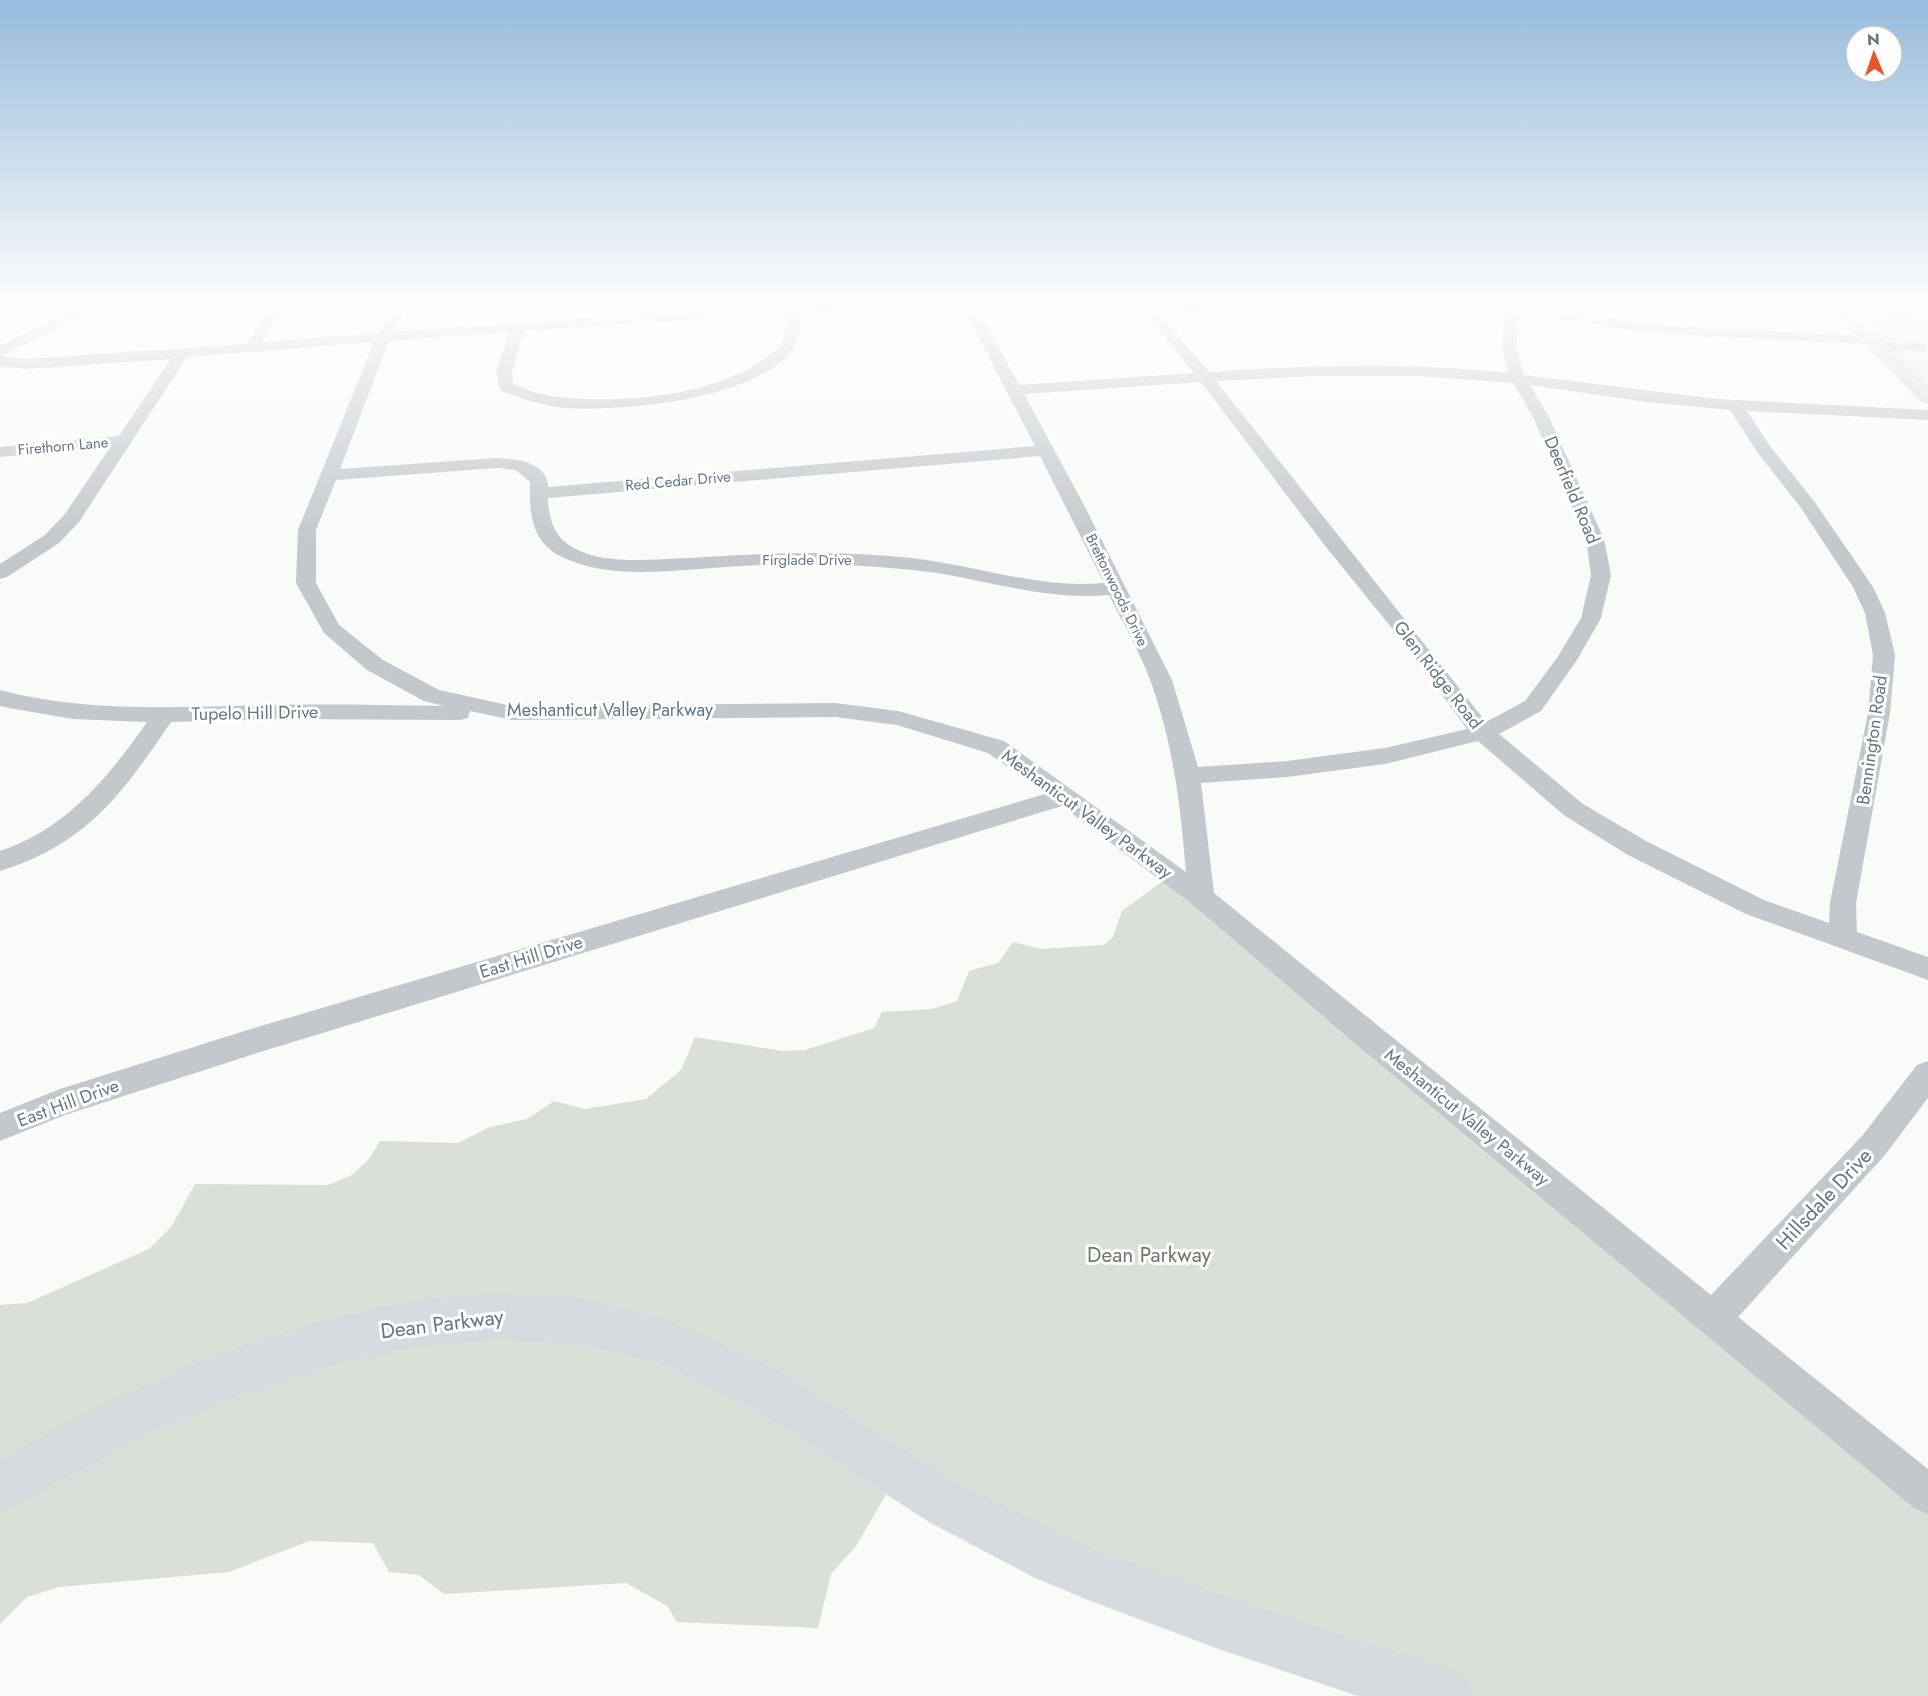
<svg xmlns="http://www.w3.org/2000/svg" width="1928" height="1696" font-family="Jost,sans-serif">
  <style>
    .built { fill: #e8e9e9 }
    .green { fill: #dadfd7 }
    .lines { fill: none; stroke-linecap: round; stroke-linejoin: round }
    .minor { fill: #c3c8cc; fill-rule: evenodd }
    .major { fill: #d6dbdf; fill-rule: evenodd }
    .labels { text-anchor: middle; stroke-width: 6; stroke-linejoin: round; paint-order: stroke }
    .far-street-label { font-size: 15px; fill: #657683; stroke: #fff }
    .street-label { font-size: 18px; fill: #657683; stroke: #fff }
    .near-street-label { font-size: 21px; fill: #657683; stroke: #fff }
    .near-park-label { font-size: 21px; fill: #687a64; stroke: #fff }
  </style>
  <rect width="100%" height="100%" fill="#fafaf8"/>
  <path class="built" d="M1839,309L1928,310V397Z"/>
  <path class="green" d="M1172,874L1928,1493V1696H1474L1371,1667L898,1474L856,1546L831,1574L818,1628L677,1622L667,1606L626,1583L444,1594L419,1575L389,1572L373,1543L309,1541L229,1572L59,1587L27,1597L0,1624V1305L27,1303L149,1249L172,1226L195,1184L328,1185L352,1175L369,1159L380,1141L458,1143L490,1127L527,1119L554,1101L585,1109L646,1099L681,1070L695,1037L783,1051L805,1050L874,1028L882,1012L932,1009L957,1001L969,971L998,963L1013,942L1041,949L1104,945L1113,937L1122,911Z"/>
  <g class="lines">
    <path class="minor" d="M86,305H105L0,356V346Z
      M273,305H288L273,323L262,342L378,333L394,305H408L393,332L776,305H846L839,309L799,312C800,324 801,336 794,347C762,399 622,412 566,408C543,406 522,399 500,390L496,372L509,332L389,341L340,469L497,458C515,459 548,462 548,487L1035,446L962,305H976L1019,385L1194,373L1155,326L1134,305H1209L1202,309L1158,313L1209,372C1308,365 1409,362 1508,373L1502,346L1507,305H1523L1625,321L1698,328L1870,336L1875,337L1876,342L1924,344L1926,347L1924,350L1919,351L1877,350L1872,349L1871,344L1698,336L1625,329L1520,313L1516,346L1524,375L1717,399L1928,410V420L1747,411L1770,446L1814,501L1873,587L1885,613L1895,655L1890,713L1856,903L1857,932L1928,957V980L1746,914L1628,855L1565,816L1478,741L1385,764L1287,777L1201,783L1214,893L1711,1295L1862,1136L1917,1065L1928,1061V1098L1884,1156L1738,1317L1928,1469V1514L1914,1508L1351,1040L1192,904L1062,806L251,1055L65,1115L0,1141V1113L60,1089L251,1029L1045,794L988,753L897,725L835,717L512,720L470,711L468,718L460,720L286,719L171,722C122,794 87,844 0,871V851C66,829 108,778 147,722L73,719L9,708L0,706V690C86,713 176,707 265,705C324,704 384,705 444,706L424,701L367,670L324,633L296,583L298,530L374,342L187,357L79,522L59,543L7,577L0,579V564L45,535L65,514L111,446L0,457V447L119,436L171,359L25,369L0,366V356L25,359L247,344L262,318ZM785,313C786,324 786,335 781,344C778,350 772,353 767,357C717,395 628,403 567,398C548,397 531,392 513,384L512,372L524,331ZM1318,376H1419L1513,383L1533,417L1586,539L1591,575L1581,618L1557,658L1525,701L1486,722L1216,381ZM1201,382L1326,547L1408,648L1467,729L1385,748L1287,761L1198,767L1172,680L1084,505L1024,394ZM1530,385L1647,402L1730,410L1758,453L1801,508L1853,587L1865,613L1873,655L1868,713L1830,903L1829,923L1764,900L1646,841L1583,804L1499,734L1541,711L1577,660L1601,618L1611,575L1604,539L1549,417ZM1040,456L1104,583C1039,589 975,565 911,558C837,550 763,553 689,558C656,559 616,564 585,553C557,543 549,525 548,498ZM497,468L516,470L530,482C529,511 531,541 560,556C609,581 674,570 726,567C767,564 808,564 848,565C880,567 912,569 943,574C999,584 1052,600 1109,595C1123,623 1140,652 1151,682C1174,748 1180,803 1186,872L1004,741L898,711L835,703L512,706L439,690L383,660L339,625L316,583V530L336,480Z
      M1889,305L1928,308V316L1836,310L1829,306Z"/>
    <path class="major" d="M1825,305H1845L1928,387V404L1921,402Z
      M495,1293L580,1298L668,1320L778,1370L948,1477L1080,1544L1258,1608L1445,1668L1465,1676L1473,1696H1358L1221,1650L1088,1600L1033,1577L929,1522L783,1427L730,1397L662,1364L580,1344L495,1339L408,1348L320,1368L236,1396L168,1425L0,1512V1459C112,1397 230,1341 356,1313C373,1309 391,1304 409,1302C437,1298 466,1296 495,1293Z"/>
  </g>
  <linearGradient id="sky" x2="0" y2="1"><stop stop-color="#96bcdc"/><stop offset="0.56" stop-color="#fdfdfc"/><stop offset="1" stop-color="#fdfdfc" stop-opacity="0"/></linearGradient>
  <rect width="1928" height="543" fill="url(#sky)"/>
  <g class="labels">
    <g class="far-street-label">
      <text transform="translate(63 446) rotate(-5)" y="5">Firethorn Lane</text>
      <text transform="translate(678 481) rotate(-5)" y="5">Red Cedar Drive</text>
      <text x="807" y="565">Firglade Drive</text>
      <text transform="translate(1117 590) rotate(64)" y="5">Brettonwoods Drive</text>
    </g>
    <g class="street-label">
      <text transform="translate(1572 490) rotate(67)" y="6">Deerfield Road</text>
      <text transform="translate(1438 675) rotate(52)" y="6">Glen Ridge Road</text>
      <text x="610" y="716">Meshanticut Valley Parkway</text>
      <text transform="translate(255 713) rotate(-1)" y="6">Tupelo Hill Drive</text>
      <text transform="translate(1872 740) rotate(-82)" y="6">Bennington Road</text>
      <text transform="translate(1087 814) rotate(36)" y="6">Meshanticut Valley Parkway</text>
      <text transform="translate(531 957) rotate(-17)" y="6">East Hill Drive</text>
      <text transform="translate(68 1103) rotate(-20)" y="6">East Hill Drive</text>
      <text transform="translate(1467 1117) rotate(39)" y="6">Meshanticut Valley Parkway</text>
    </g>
    <g class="near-street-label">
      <text transform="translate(1824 1199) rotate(-47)" y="7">Hillsdale Drive</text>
      <text transform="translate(442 1324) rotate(-7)" y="7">Dean Parkway</text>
    </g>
    <g class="near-park-label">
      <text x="1149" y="1262">Dean Parkway</text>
    </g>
  </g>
  <g transform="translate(1874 54) rotate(358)"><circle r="28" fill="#ffffff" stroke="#c1c8cd" stroke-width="1.5"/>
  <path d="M0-4.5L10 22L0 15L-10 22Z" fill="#e4572e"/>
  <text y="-9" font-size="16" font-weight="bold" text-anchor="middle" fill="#657683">N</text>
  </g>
</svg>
